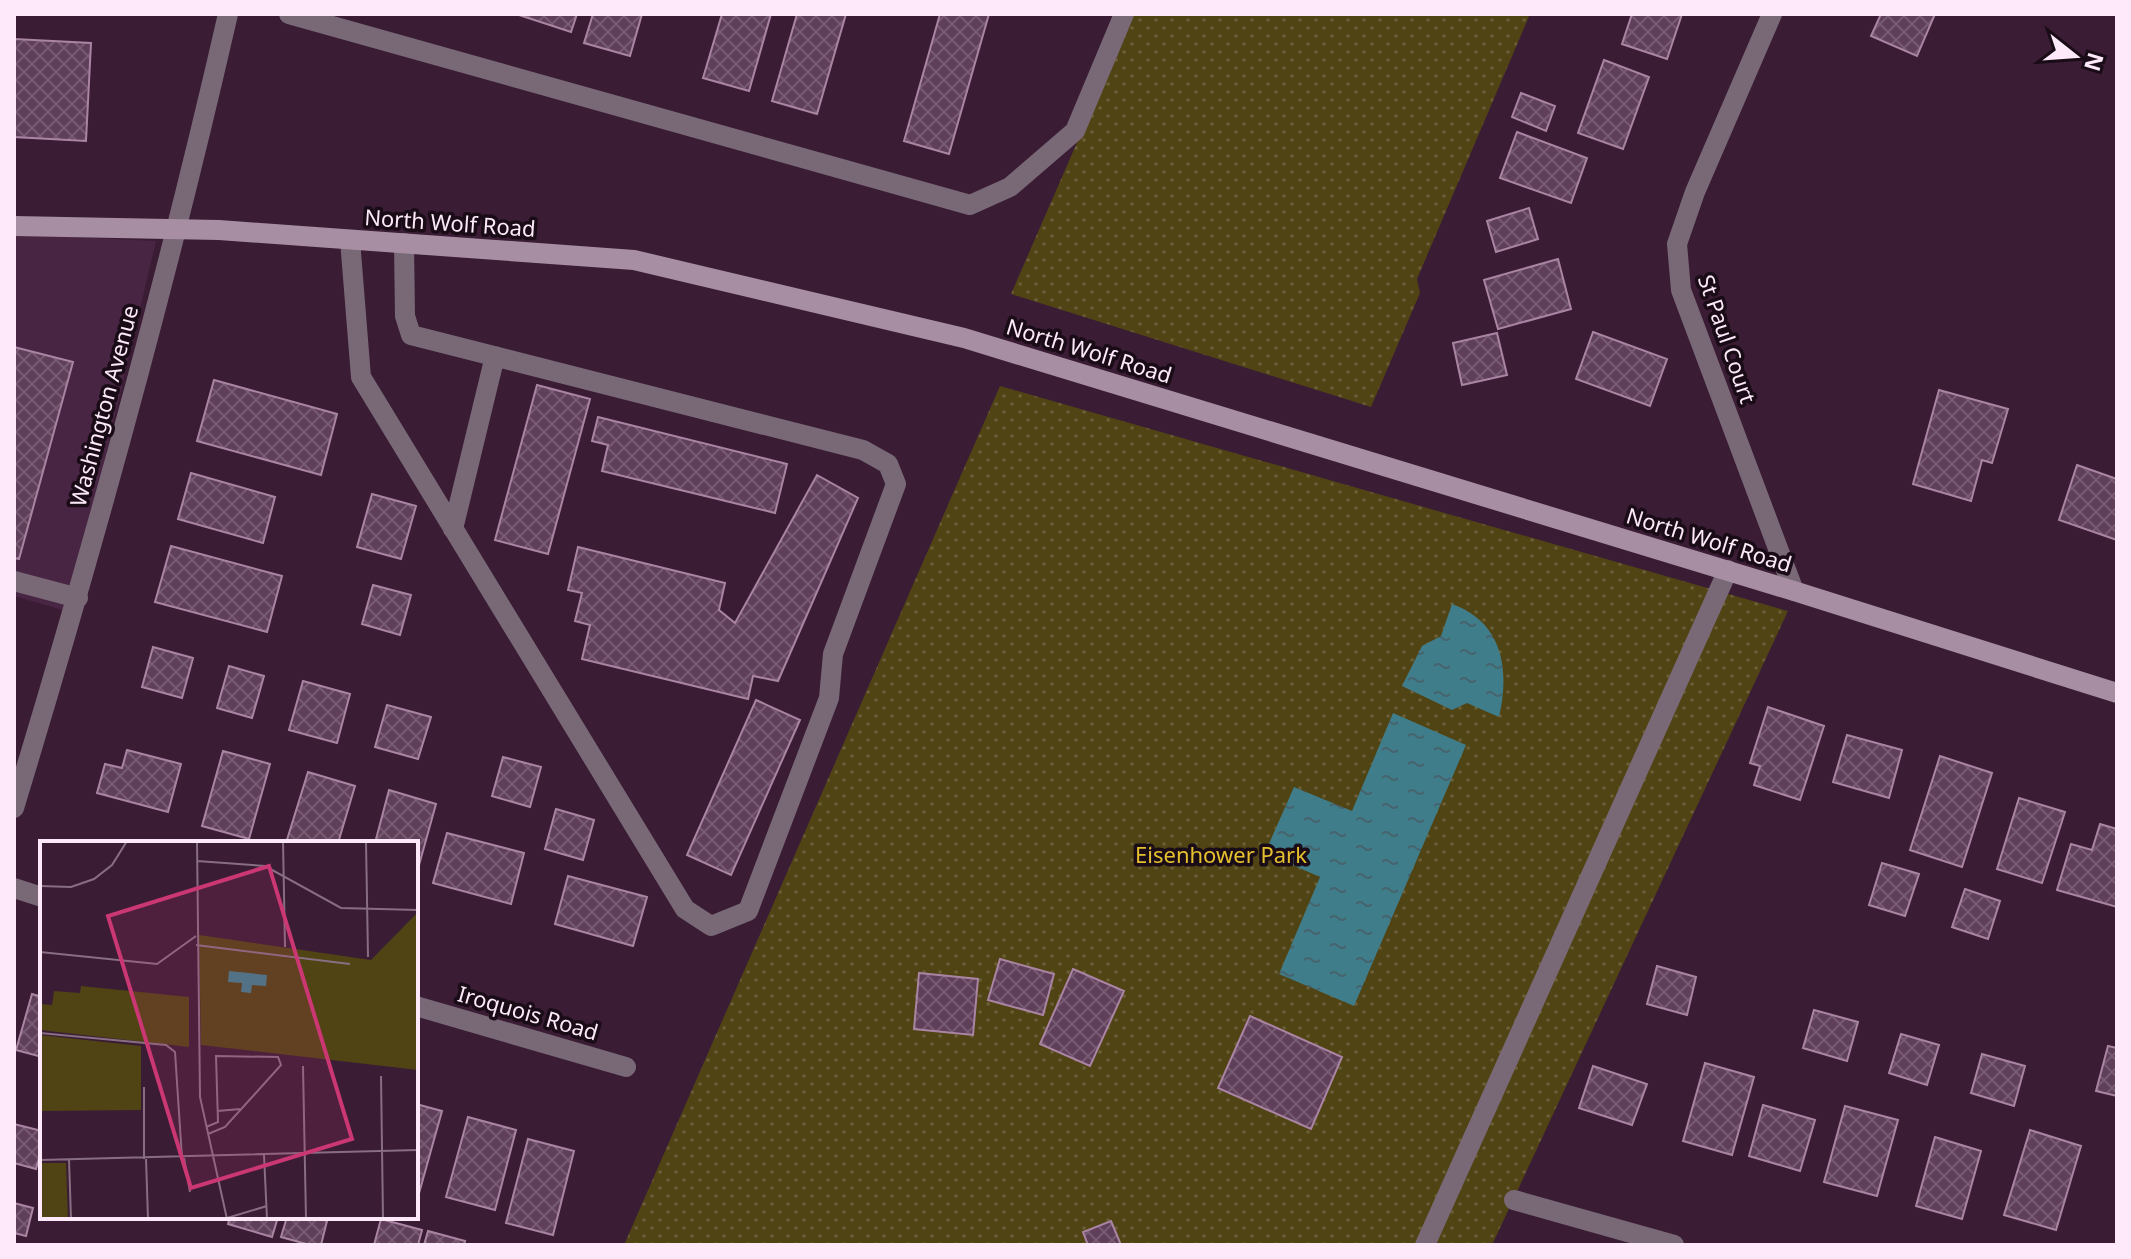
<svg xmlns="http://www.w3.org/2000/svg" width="2131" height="1259" font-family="'Noto Sans',sans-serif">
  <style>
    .built { fill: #482543 }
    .grass { fill: url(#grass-dots) }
    .water { fill: url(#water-ripples) }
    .building { fill: url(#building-cross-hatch); stroke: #aa85a3; stroke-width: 2 }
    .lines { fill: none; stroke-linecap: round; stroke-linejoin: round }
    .lane { stroke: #796976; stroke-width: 20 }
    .street { stroke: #796976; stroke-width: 20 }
    .secondary { stroke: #a78ea2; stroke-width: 20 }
    .labels { text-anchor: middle; stroke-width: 7; stroke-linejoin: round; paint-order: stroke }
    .street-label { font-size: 22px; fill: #fde9f9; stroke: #190c17 }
    .park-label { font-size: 22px; fill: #e5c02e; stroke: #190c17 }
    .inset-road { fill: none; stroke: #886e83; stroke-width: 2 }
    .view { fill: #cb3773; fill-opacity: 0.15; stroke: #cb3773; stroke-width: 4 }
    .inset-edge { fill: none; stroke: #fde9f9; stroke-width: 4 }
  </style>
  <defs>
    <pattern id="grass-dots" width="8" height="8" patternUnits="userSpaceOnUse" patternTransform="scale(2)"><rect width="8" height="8" fill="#504314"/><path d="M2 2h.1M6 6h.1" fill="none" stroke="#6a5e37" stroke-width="1.8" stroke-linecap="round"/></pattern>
    <pattern id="water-ripples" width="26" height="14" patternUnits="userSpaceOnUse" patternTransform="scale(2)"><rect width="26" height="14" fill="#407d8a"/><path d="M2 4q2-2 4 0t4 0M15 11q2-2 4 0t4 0" fill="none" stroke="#45646e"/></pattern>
    <pattern id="building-cross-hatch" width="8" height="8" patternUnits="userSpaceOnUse" patternTransform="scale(2)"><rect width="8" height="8" fill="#5f3f59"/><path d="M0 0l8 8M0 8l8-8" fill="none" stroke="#775b72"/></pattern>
  </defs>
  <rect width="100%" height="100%" fill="#3a1c35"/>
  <path class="built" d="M14,234L156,241L69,612L14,596Z"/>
  <path class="grass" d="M1133,14H1530L1417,279L1420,293L1371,407L1011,294Z
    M1000,386L1788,611L1492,1245H624Z"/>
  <path class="water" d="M1452,604C1503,622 1510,670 1499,717L1467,703L1452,710L1402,686L1422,646L1441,636Z
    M1393,713L1466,745L1354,1006L1279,974L1320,877L1265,853L1294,787L1352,811Z"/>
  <path class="building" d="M516,14H577L571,32Z
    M593,14H642L630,56L584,43Z
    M722,14H771L749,91L703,78Z
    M797,14H846L817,114L772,101Z
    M940,14H989L949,154L904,141Z
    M1632,14H1682L1667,59L1622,44Z
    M1881,14H1935L1917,56L1871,36Z
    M14,39L91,43L86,141L14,137Z
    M1604,60L1649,77L1623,149L1578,133Z
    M1521,93L1555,106L1546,131L1512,117Z
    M1517,132L1587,158L1571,203L1500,178Z
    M1529,208L1538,239L1496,252L1487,221Z
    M1558,259L1571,309L1498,329L1484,280Z
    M1593,332L1667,359L1650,406L1576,379Z
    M1497,333L1507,375L1462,385L1453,343Z
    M14,347L73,362L19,559L14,558Z
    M214,380L337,414L321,475L197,441Z
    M537,385L590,399L548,554L495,540Z
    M1939,390L2008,409L1992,463L1982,460L1971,501L1913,484Z
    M598,417L787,464L775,513L602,471L608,445L592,441Z
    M2077,465L2117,479V540L2059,520Z
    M191,473L275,497L263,543L178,519Z
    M817,475L858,498L778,681L753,676L748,699L582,659L590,625L575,621L582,593L568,590L578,547L725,583L719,610L735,623Z
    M372,494L416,506L401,559L357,547Z
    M171,546L282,576L267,632L155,602Z
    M373,585L411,595L400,635L362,624Z
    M153,647L193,658L182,698L142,687Z
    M229,666L264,676L252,718L217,708Z
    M303,681L350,694L337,743L289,730Z
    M756,700L800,720L731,875L687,855Z
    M387,705L431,717L418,759L375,747Z
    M1768,707L1824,726L1800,800L1754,785L1760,766L1750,763Z
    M1847,735L1902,750L1889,798L1833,782Z
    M127,750L181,764L168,812L97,793L105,764L122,768Z
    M223,751L270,764L249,839L202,826Z
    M1940,756L1992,773L1962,867L1910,850Z
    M503,757L541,767L530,807L492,796Z
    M308,772L355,786L338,843H286Z
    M389,790L436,804L416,876V843H375Z
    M2019,798L2065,812L2042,883L1997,869Z
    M556,809L594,820L583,860L545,849Z
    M2100,824L2117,829V907L2057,890L2071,844L2092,850Z
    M447,833L524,853L511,904L433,883Z
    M1882,863L1919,874L1905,916L1869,905Z
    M568,876L647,897L633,946L555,924Z
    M1965,889L2000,901L1988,939L1952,927Z
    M1000,959L1054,974L1043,1015L988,1000Z
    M1657,966L1696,977L1687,1015L1647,1004Z
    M1073,969L1124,991L1090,1066L1040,1044Z
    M919,973L978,979L973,1035L914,1029Z
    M32,994L42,997V1057L16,1050Z
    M1814,1010L1858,1022L1847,1061L1803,1048Z
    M1250,1016L1342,1057L1311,1129L1218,1088Z
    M1901,1034L1939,1045L1927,1085L1889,1073Z
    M2108,1046L2117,1048V1096L2096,1091Z
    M1982,1054L2025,1066L2014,1106L1971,1093Z
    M1705,1063L1754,1077L1732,1155L1683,1141Z
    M1593,1066L1647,1084L1632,1125L1579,1108Z
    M416,1104L442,1111L418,1197H416Z
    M1763,1105L1815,1120L1800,1171L1749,1156Z
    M1845,1106L1898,1120L1877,1196L1824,1182Z
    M468,1117L516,1130L495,1210L446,1197Z
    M14,1124L42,1131V1147L36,1169L14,1163Z
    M2030,1130L2081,1146L2056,1230L2004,1215Z
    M1935,1137L1981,1151L1962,1219L1916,1206Z
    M528,1139L574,1151L553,1235L506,1223Z
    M14,1203L33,1208L26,1236L14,1233Z
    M230,1217H278L272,1237L228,1224Z
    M287,1217H328L321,1245H310L281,1237Z
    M381,1219L422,1230L418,1245H374Z
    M1111,1221L1121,1245H1088L1083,1232Z
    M428,1231L465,1241L464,1245H424Z"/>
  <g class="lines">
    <path class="lane" d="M289,14L970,205L1010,187L1075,131L1124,14
      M350,240L361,377L685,909L711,926L748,911L829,698L833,654L896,484L888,464L863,450L411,335L405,316L404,243
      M453,529L495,356
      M14,581L78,598
      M1425,1245L1728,570"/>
    <path class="street" d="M1772,14L1695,192L1677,244L1681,290L1794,591
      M14,808C94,545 167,281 228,14
      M14,888L42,897
      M416,1006L626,1067
      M1514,1200L1674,1245"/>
    <path class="secondary" d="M14,226L219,230L634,260L964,338L1794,591L2117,693"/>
  </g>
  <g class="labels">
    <g class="street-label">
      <text transform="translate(450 223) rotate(4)" y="8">North Wolf Road</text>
      <text transform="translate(1727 339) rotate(71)" y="8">St Paul Court</text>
      <text transform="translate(1089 351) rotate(17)" y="8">North Wolf Road</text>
      <text transform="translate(104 406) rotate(-75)" y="8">Washington Avenue</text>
      <text transform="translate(1709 540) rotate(17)" y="8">North Wolf Road</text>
      <text transform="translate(528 1013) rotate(16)" y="8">Iroquois Road</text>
    </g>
    <g class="park-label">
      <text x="1221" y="863">Eisenhower Park</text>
    </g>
  </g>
  <g transform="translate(40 841)">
    <rect width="378" height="378" fill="#3a1c35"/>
    <path d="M378,71V229L161,204L159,94L331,119ZM41,145L149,156V206L0,189V163L12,164L14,150L40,152ZM0,194L101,205V269L0,270ZM0,322H26L28,378H0Z" fill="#504314"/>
    <path d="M347,136L375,151L378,178L346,174Z" fill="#504314"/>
    <path d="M189,130L227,134L226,145L212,144L211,152L201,151L202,142L188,141Z" fill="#407d8a"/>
    <path class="inset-road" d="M157,0L160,256L187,378M243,0L245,106M326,0L328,116M157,20L225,25L301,67L378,69M0,45L31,46L54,38L72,24L87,0M156,104L310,123M0,111L117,123L156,95M0,192L126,204L135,211L142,317M263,225L266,378M341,235L343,378M104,246V318M177,270L201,268M166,286L178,281L176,215L238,216L241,224L185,286L168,293M224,314L227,378M144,317L150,351M29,318L31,378M106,318L108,378M0,319L378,309M187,377L227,365"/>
    <path class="view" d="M229,25L312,298L151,347L68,75Z"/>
    <rect width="378" height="378" class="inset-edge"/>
  </g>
  <rect width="2131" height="1259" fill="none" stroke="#fde9f9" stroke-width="32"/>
  <g transform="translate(2075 56) rotate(107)" stroke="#190c17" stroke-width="6" paint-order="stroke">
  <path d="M0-6L14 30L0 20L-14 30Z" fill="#fde9f9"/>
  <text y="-12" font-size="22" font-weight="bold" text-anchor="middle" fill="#fde9f9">N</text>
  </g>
</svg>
